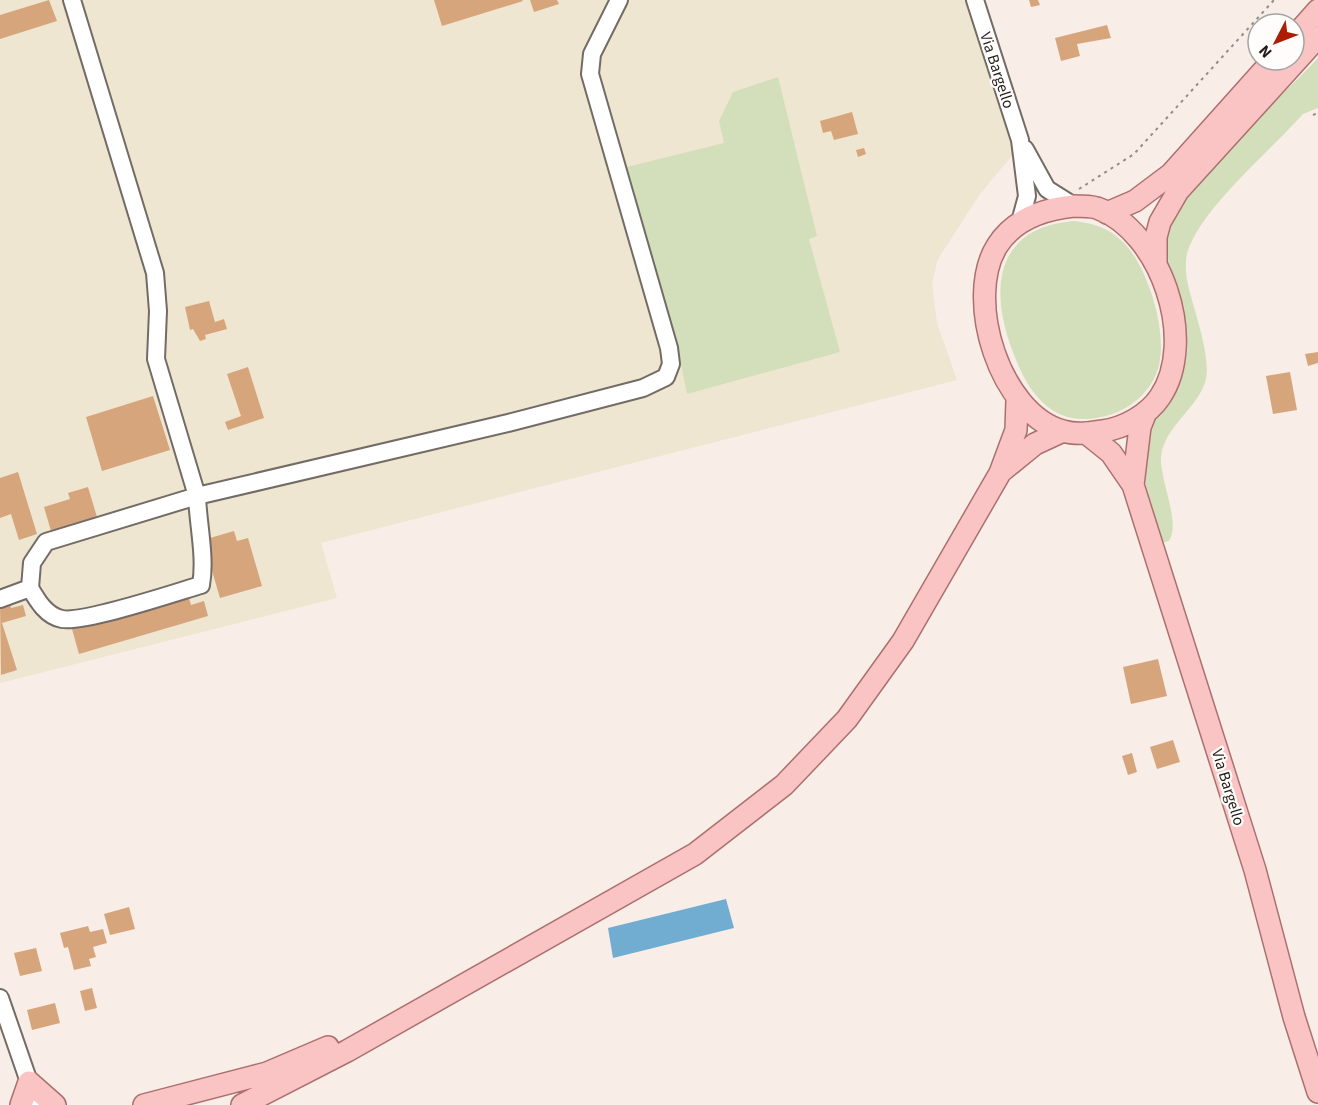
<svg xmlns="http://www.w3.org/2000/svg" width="1318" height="1105" font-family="'Source Sans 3',sans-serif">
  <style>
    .industrial { fill: #eee6d0 }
    .green { fill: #d3dfba }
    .water { fill: #71add0 }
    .building { fill: #d7a57c }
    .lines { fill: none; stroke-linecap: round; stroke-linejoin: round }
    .minor-casing { stroke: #736b65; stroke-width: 20 }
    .major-casing { stroke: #ab706e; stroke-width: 24 }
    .path { stroke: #938c87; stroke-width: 2; stroke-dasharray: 3 4.5; stroke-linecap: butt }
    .minor { stroke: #fff; stroke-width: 16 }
    .major { stroke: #fac4c4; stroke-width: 21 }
    .labels { text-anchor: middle; stroke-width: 4.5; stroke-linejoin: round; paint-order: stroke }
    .street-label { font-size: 16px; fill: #1f1c19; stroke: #fffdfb }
  </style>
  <rect width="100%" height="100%" fill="#f8eee7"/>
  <path class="industrial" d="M0,0H968L1015,152L980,194L938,259L932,283L937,323L957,380L321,543L337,598L0,683Z"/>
  <path class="green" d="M1318,58V108L1303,114C1271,150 1209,202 1190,245C1185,256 1185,268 1187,280C1192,306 1211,353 1206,379C1199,408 1164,426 1161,457C1160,482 1181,522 1169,541L1161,543C1149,505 1141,487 1147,446C1148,439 1147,430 1151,424C1167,399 1180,395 1186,362C1194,320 1165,289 1165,251C1166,194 1280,100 1318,58Z
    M778,77L817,236L809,239L840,352L687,394L679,354L627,167L724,143L719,121L733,92Z
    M1074,221C1093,223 1109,228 1123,242C1148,266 1169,335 1158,369C1151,390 1135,405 1115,413C1054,435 1027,394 1010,344C989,283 999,227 1074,221Z"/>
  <path class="water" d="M726,899L734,928L613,958L608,928Z"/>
  <path class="building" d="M49,0L57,21L0,39V15Z
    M434,0H522L523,1L442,26Z
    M530,0H557L559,4L534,12Z
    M1029,0H1038L1040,5L1031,7Z
    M1107,25L1111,38L1077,44L1080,56L1061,61L1055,38Z
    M852,112L858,134L834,140L831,131L823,133L820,121Z
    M864,148L866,154L858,157L856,150Z
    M209,301L215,322L224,319L227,329L205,335L206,339L200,341L193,329L190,330L185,307Z
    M1318,352V363L1308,366L1305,354Z
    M248,367L264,418L228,430L225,422L241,416L227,374Z
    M1290,372L1297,410L1273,414L1266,376Z
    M153,396L170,450L102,471L86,417Z
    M18,472L37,534L19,540L11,514L0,518V478Z
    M88,487L97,517L51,531L44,507L70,499L68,493Z
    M234,531L237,541L248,538L262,586L220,598L203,540Z
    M188,595L191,605L204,601L208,616L79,654L72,629Z
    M9,600L11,608L23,605L26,616L2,623L17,670L1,675L0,602Z
    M1158,659L1167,696L1131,704L1123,667Z
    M1173,740L1180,762L1157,769L1150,747Z
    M1132,753L1137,772L1128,775L1122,756Z
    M129,907L135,929L110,935L104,914Z
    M88,926L90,932L103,929L107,943L93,947L96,957L89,959L91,966L74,970L68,947L64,948L60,933Z
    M36,948L42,971L20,976L14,953Z
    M92,988L97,1008L85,1011L80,991Z
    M55,1003L60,1023L32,1030L27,1010Z"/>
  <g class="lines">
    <g class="minor-casing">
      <path id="minor" d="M72,0L155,273L158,311L156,359L197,496L508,423L643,388L666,377L671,364L669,348L590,74L592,54L619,0
        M975,0L1020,140L1027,196L1020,222
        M1025,149L1047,189L1074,206
        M0,599L30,588L32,563L46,542L197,496C198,525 206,557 201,585C174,593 85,623 62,619C46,616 37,600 30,588
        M0,998L37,1105"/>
    </g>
    <g class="major-casing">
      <path id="major" d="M1294,37L1318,10
        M1074,206C1081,206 1090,206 1097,208C1161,231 1198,341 1160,397C1148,415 1124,428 1103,431C1090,433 1076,435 1063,431C1000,414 964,299 997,246C1014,219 1044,209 1074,206Z
        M1107,213L1135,201L1171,174L1273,60
        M1156,264V237L1160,222L1178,191L1318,37
        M1086,433L1111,453L1133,485L1255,870L1294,1017L1318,1092
        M1003,470L1035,444L1063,431
        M1133,485L1140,427L1146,412
        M21,1105L29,1082L55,1105
        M144,1105L267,1073L328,1047
        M242,1105L347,1051L695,854L784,785L847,719L903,641L1000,473L1016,430L1017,400"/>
    </g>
    <path class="path" d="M1313,115L1318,113
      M1079,189L1134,154L1274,0"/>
    <use href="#minor" class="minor"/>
    <use href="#major" class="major"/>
  </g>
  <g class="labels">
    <g class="street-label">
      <text transform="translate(998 70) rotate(72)" y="6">Via Bargello</text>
      <text transform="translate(1229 787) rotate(73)" y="6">Via Bargello</text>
    </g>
  </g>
  <g transform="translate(1276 42) rotate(228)"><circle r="28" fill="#fffdfb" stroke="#a5a3a1" stroke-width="1.5"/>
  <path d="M0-4.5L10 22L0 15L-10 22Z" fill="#ac1d04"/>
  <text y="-9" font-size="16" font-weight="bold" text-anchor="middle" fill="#1f1c19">N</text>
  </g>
</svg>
